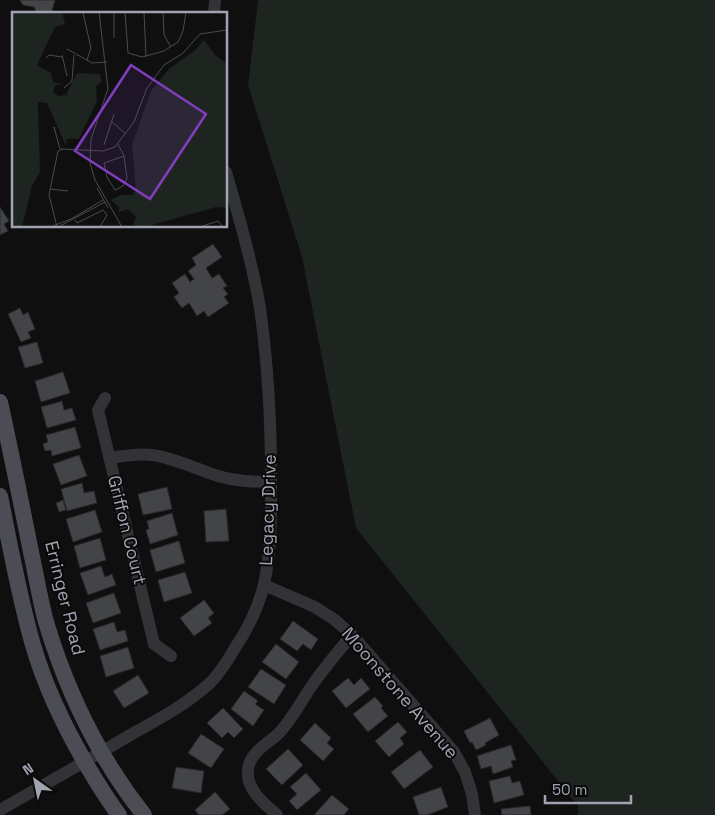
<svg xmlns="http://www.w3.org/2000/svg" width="715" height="815" font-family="'Space Grotesk',sans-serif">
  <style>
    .green { fill: #1e241f }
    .building { fill: #434448; stroke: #29292c }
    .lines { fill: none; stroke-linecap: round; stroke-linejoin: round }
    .minor { stroke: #323337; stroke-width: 12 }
    .major { stroke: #4c4d54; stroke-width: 16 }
    .labels { text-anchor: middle; stroke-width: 4; stroke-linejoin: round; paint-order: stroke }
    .street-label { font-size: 18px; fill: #a1a4b0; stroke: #0a0a0b }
    .inset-road { fill: none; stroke: #494b50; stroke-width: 1 }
    .view { fill: #813ebd; fill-opacity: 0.15; stroke: #813ebd; stroke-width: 2.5 }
    .inset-edge { fill: none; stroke: #a1a4b0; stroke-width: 2.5 }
  </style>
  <rect width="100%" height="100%" fill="#0f0f10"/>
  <path class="green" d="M258,0H715V815H578V806L356,528L302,257L248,85Z"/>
  <path class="building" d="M20,0H55L51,14L37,13L34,7L23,5Z
    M0,207L9,221L4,224L8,231L0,235Z
    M213,244L222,257L206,268L212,278L219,274L227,286L223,288L228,294L224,297L229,303L208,317L204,311L197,316L189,303L182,308L174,297L179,293L172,283L185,274L190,282L194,279L188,271L196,265L192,258Z
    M20,308L23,315L28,312L35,329L28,332L31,338L21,342L8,314Z
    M37,342L43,363L25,368L18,347Z
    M63,372L70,393L41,402L35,381Z
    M62,401L64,410L72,408L76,420L47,428L41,407Z
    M75,427L81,448L52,456L51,450L45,451L43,444L48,442L46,435Z
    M79,455L87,476L61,485L53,464Z
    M82,483L84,493L94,491L97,503L67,511L61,489Z
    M167,487L172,509L143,515L138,494Z
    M63,500L66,510L59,512L56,503Z
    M226,509L229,541L206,542L204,511Z
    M95,510L102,532L73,542L66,519Z
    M172,513L178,535L150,544L146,530L149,529L147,521Z
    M100,538L106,560L80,568L74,546Z
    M179,541L185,563L156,572L150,550Z
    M101,566L105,577L112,574L116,585L88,595L80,573Z
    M185,572L192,593L164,602L158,580Z
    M114,593L121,613L93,623L86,603Z
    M204,600L214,613L208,618L212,623L194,636L180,618Z
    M293,621L318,639L311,650L303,644L297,651L280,639Z
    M114,622L117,632L125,630L128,641L100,650L93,629Z
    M276,644L299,662L286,679L262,662Z
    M128,647L134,668L106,677L100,656Z
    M261,669L286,685L274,704L248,687Z
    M138,675L149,693L124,708L113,691Z
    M348,678L354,685L361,678L370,689L346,708L332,691Z
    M244,691L258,701L255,704L264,710L253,726L231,709Z
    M375,697L383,706L381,708L388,716L368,732L353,714Z
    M223,708L243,729L234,738L228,732L222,738L207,723Z
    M490,718L499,735L485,743L486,745L476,750L472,742L470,743L464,731Z
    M398,722L407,732L400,738L404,744L389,757L375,741Z
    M315,723L331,738L327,743L334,749L323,761L300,740Z
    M201,734L224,749L211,768L188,753Z
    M511,745L516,760L511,761L513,767L493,774L491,766L481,769L477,756Z
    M288,749L303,765L282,785L266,769Z
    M420,750L433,767L404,789L391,772Z
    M176,767L204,771L201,793L172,788Z
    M306,773L321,790L297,810L289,801L297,794L290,787Z
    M510,776L512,783L520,781L524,795L494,803L489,781Z
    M441,787L448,807L427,815H419L413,797Z
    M215,792L230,809L222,815H199L195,810Z
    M332,795L349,809L344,815H314Z
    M530,806L531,815H502L501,809Z"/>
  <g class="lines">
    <path class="minor" d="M214,14L215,0
      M105,398L98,410L154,644L171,656
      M110,458C123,456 138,453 152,455C175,458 196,469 218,476C235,481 253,482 271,482
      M264,585L315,607L335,620L352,635L454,752L465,772L472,794L475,815
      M0,810C44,785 88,760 132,734C159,719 187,704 210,683C220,673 228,660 235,648C247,630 259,606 264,584C272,549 271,512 271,476C271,419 268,365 260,308C252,262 239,217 226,172
      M277,815C266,805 249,792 248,776C247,768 250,760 255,754C261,746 271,741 278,734C291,721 299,705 309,690C322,670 337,653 352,635"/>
    <path class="major" d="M0,402C11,452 21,502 31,552C36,575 40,600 46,622C67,692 99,758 144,815
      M0,496C10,545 19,597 33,645C45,687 64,726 86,764C96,781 107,799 119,815"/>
  </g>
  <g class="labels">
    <g class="street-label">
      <text transform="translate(268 510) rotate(-88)" y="6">Legacy Drive</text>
      <text transform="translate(127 530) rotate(76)" y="6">Griffon Court</text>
      <text transform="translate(65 598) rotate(76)" y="6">Erringer Road</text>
      <text transform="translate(400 693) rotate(49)" y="6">Moonstone Avenue</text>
    </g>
  </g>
  <g transform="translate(12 12)">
    <rect width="215" height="215" fill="#0f0f10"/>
    <path d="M0,0H50L53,12L43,15L25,53L39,61L41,70L52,72L43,73L41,80L46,84L54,83L65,61L88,62L90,69L84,74L85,89L67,127H55L54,134L35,91L26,90L28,160L20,174L10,215H0ZM192,28L203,43L215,52V196L204,195L133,215L121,213L124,205L116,197L107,200V195L99,188L109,183H120L124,177L120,133L139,79L157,57L182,39Z" fill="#1e241f"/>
    <path class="inset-road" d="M87,0L96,77L79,127L78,151L83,168L110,215M113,0L116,41L130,45L152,39L166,30L171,19L174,0M132,0L134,45M151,0L152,23L159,35M71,1L79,36L75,48M102,26V0M55,37L80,51L95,50M50,43L55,64M34,46L37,43L50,45M52,76L60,69L62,43M99,109L114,122M43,118L42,115L48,137M106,132L112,144L115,166L111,174L103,178L95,165L92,151L112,144M92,133L102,102M49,137L91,139L103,135L122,110L135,76L152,53L170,42L188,22L215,18M85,176L96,196M38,177L56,179M63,208L65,211L91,198L95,203L88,215M38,215L59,207L91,188M45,215L37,183L46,139L51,137M46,215L93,190M188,215L206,209L211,215"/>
    <path class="view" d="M119,53L194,102L138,187L63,139Z"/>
    <rect width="215" height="215" class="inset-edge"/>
  </g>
  <g transform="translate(35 780) rotate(327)" stroke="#0a0a0b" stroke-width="4" paint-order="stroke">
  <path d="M0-4L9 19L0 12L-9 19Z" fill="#a1a4b0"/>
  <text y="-8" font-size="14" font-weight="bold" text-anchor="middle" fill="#a1a4b0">N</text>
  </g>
  <path d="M545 795v8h86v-8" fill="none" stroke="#a1a4b0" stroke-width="2.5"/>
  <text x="552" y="795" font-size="15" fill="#a1a4b0" stroke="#0a0a0b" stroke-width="4" paint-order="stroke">50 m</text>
</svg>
